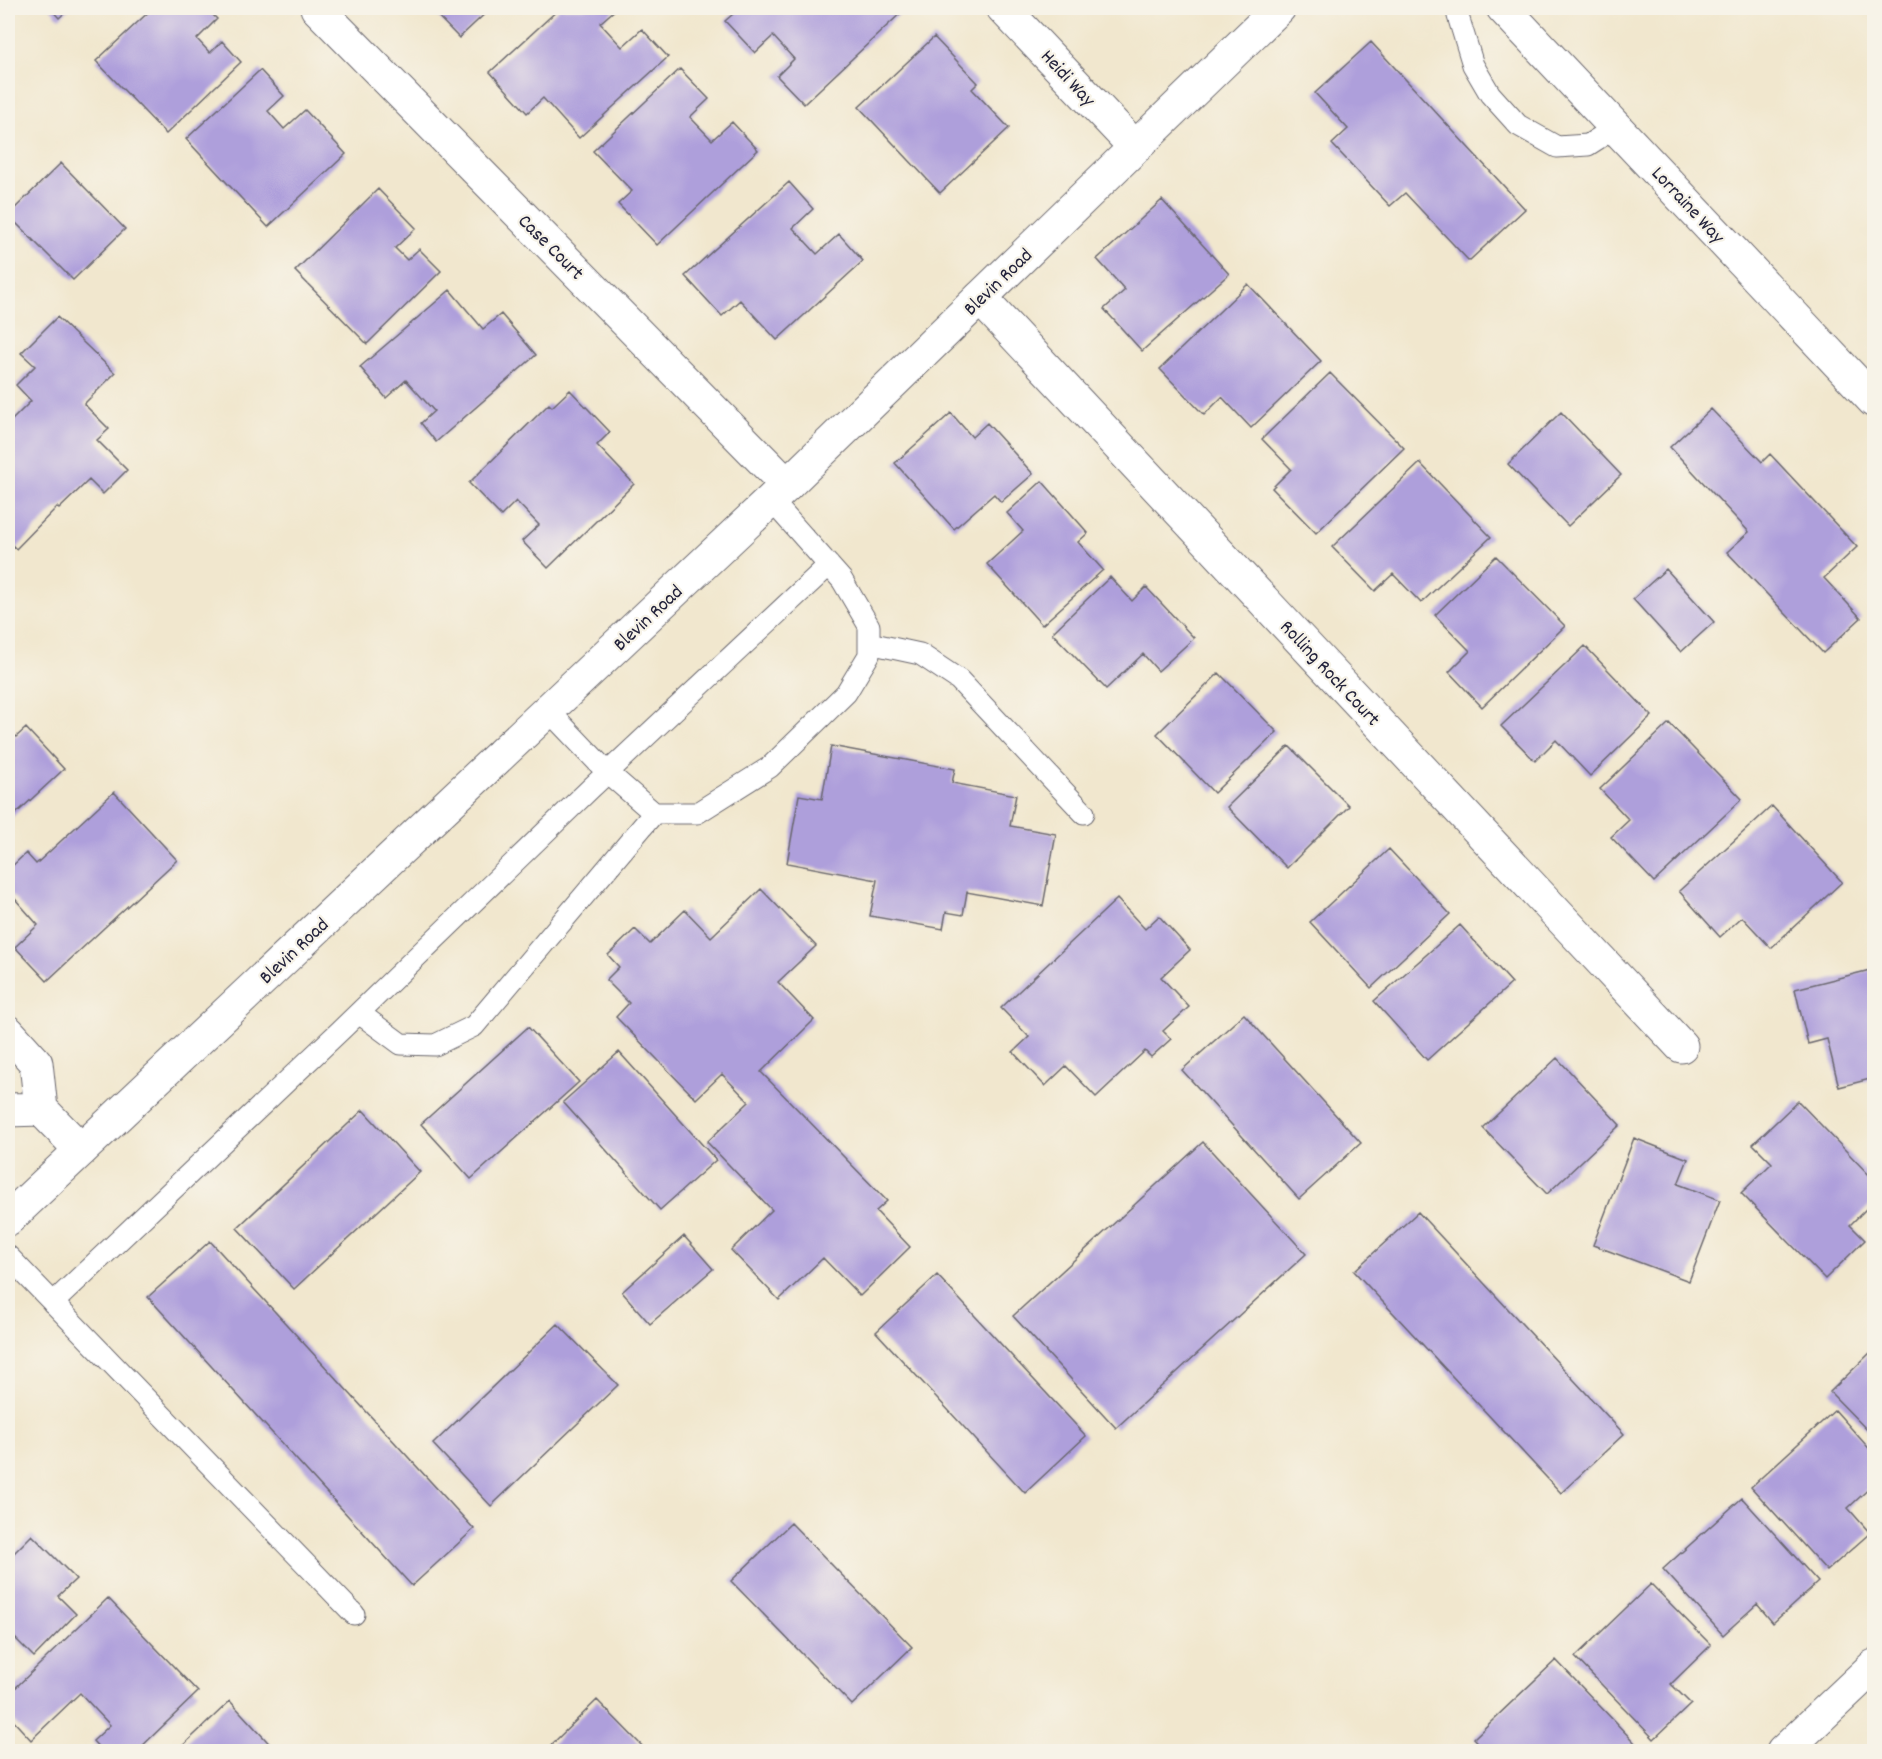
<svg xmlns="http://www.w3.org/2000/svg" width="1882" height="1759" font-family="Dekko,sans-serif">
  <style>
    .building { fill: #ae9fdb }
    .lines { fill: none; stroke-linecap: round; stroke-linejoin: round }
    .service-casing { stroke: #6a676e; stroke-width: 23 }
    .minor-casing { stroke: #6a676e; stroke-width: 35 }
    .tertiary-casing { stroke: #6a676e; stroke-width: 35 }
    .service { stroke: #fff; stroke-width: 21 }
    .minor { stroke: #fff; stroke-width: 33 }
    .tertiary { stroke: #fff; stroke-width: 33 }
    .labels { text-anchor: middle; stroke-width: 4.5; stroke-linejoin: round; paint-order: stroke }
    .street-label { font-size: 20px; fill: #22223b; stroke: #f7f3e8 }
  </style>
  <rect width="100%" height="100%" fill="#f7f3e8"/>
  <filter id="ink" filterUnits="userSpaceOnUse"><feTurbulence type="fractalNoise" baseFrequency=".0167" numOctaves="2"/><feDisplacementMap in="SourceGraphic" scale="12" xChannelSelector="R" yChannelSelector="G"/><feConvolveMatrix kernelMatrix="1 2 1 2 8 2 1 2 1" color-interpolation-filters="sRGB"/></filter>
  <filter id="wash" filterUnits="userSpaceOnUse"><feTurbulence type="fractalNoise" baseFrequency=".008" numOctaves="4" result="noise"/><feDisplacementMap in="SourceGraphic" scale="24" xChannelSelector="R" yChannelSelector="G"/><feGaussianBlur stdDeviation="1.35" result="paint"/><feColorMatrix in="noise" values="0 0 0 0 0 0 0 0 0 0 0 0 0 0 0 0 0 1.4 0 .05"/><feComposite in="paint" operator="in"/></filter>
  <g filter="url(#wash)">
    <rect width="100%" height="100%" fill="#f1e7ce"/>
    <g id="blocks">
      <path class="building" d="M50,8H70L59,18Z
        M153,8H206L217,19L197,39L210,53L222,41L241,62L166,134L96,61Z
        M430,8H491L459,38Z
        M560,8H617L600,23L622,47L642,29L668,57L579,138L543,98L527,113L490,72Z
        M740,8H906L804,104L777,76L794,59L773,36L755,53L725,21Z
        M934,37L978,83L972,89L1009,128L940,193L859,107Z
        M1371,42L1525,209L1469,261L1405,193L1390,206L1332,144L1348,129L1315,93Z
        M680,69L709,99L690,117L712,140L732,122L758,150L657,245L618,204L632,191L593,151Z
        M260,70L284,96L268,111L284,129L305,110L346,154L268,227L186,139Z
        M61,163L125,229L73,280L8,215Z
        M789,182L813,209L793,228L817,254L839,234L863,261L777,340L740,300L722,316L685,276Z
        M378,189L416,228L395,248L407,260L419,249L441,271L367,344L295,271Z
        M1162,200L1229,274L1142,351L1104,309L1125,290L1097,259Z
        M1248,284L1321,361L1251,428L1222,397L1204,415L1160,369Z
        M450,290L483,329L501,314L536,355L436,442L421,423L434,411L406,380L386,398L360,367Z
        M57,317L115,373L84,404L109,429L97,440L127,470L103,494L89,480L59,509L57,507L16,549L8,541V424L31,401L16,385L35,366L21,353Z
        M1330,373L1404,448L1316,533L1272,488L1291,469L1262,439Z
        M570,390L610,432L597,445L634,484L548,568L522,541L539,525L516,501L501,516L469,483L549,404L552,407Z
        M1711,409L1762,462L1770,454L1857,547L1824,578L1861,618L1823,653L1727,552L1749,532L1670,447Z
        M1561,412L1621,475L1568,526L1508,464Z
        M951,413L972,437L987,423L1033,474L1001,502L994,494L954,529L895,463Z
        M1420,463L1491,537L1421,603L1393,574L1375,591L1332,547Z
        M1042,481L1088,533L1078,542L1103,570L1042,625L987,564L1023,531L1007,513Z
        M1496,556L1565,626L1482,707L1449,672L1470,651L1435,615Z
        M1666,569L1714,622L1681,652L1633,599Z
        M1110,577L1132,601L1146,587L1194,638L1158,671L1143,654L1106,689L1052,633Z
        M1585,646L1652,716L1590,776L1556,740L1535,761L1501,726Z
        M1219,673L1277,732L1214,793L1157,734Z
        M1669,723L1742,799L1654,882L1611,837L1629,820L1600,789Z
        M8,728L16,737L26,728L64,769L8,821Z
        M831,746L955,769L952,783L1016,795L1010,826L1056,834L1043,906L967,892L963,915L946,912L943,929L870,916L877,880L787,863L799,795L822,799Z
        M1289,746L1349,806L1287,868L1227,807Z
        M114,792L177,860L47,981L15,947L38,925L8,891V870L26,853L36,864Z
        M1772,806L1842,882L1771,948L1742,917L1720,937L1679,891Z
        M1389,849L1450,914L1371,988L1310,922Z
        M761,889L816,946L778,982L814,1020L761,1072L887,1201L876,1211L910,1247L860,1296L823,1258L779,1300L731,1250L772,1210L707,1142L749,1102L722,1074L696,1099L616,1017L629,1003L606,980L619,967L608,955L635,929L650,944L685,910L711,937Z
        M1117,899L1145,929L1159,916L1190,950L1161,977L1189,1007L1163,1031L1171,1039L1151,1057L1145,1051L1096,1097L1066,1066L1045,1086L1013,1052L1029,1037L1001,1008Z
        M1460,925L1512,983L1427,1060L1374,1001Z
        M1874,969V1078L1839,1087L1827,1039L1808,1044L1795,989Z
        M1244,1014L1361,1143L1299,1199L1182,1070Z
        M528,1027L579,1082L471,1179L421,1124Z
        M619,1052L716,1160L660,1210L563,1102Z
        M1557,1058L1620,1125L1547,1194L1483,1128Z
        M1798,1101L1874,1180V1201L1850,1225L1865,1240L1825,1279L1741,1193L1772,1163L1753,1144Z
        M363,1110L420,1172L294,1289L237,1228Z
        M1634,1138L1688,1159L1678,1184L1720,1200L1689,1281L1593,1245Z
        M1203,1142L1306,1254L1116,1428L1013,1316Z
        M1418,1212L1624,1434L1561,1493L1354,1271Z
        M684,1236L713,1269L650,1324L622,1292Z
        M210,1241L474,1529L412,1586L148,1297Z
        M937,1275L1086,1436L1025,1493L876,1332Z
        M558,1324L618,1385L491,1506L433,1444Z
        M1874,1349V1437L1830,1392Z
        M1835,1410L1874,1454V1484L1848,1508L1870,1533L1827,1571L1751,1487Z
        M1742,1498L1818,1582L1773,1623L1757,1604L1723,1635L1663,1569Z
        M791,1523L912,1647L852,1705L731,1581Z
        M32,1535L76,1579L58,1596L76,1614L34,1657L14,1637L8,1644V1559Z
        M1651,1584L1711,1645L1671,1684L1691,1704L1654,1739L1575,1657Z
        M108,1598L198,1692L136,1752H103L93,1741L110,1725L80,1693L31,1740L8,1715V1695Z
        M1556,1660L1635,1743L1626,1752H1487L1474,1738Z
        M597,1700L648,1752H544Z
        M230,1701L277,1752H176Z"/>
    </g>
  </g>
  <g filter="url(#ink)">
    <use href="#blocks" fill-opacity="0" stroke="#6a676e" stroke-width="1.5"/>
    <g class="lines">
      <g class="service-casing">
        <path id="service" d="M1460,8L1458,16L1473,65L1490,94L1518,125L1557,147L1588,145L1616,127
          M869,643L920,654L959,680L1084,813
          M654,813H697L770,767L846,693L869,655V626L842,580L771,500
          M359,1013L401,1044L435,1045L474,1026L654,813L608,773L548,710
          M8,1256L354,1614
          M53,1303L343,1028L590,789L829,565"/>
      </g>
      <g class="minor-casing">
        <path id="minor" d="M317,8L787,485
          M1003,8L1135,147
          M1503,8L1874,401
          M980,298L1681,1046
          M8,1032L36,1063L41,1109
          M41,1109L81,1150
          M8,1110L41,1109
          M1783,1752L1874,1666"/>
      </g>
      <g class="tertiary-casing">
        <path id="tertiary" d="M8,1219L787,485L1279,8"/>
      </g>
      <use href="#service" class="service"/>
      <use href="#minor" class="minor"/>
      <use href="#tertiary" class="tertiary"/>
    </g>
  </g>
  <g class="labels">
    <g class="street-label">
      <text transform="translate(1069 77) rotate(47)" y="7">Heidi Way</text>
      <text transform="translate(1689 204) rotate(47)" y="7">Lorraine Way</text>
      <text transform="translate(552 246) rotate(45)" y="7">Case Court</text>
      <text transform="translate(997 281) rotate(-44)" y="7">Blevin Road</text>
      <text transform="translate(647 617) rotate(-43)" y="7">Blevin Road</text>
      <text transform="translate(1331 672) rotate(47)" y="7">Rolling Rock Court</text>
      <text transform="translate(293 950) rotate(-43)" y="7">Blevin Road</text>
    </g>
  </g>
  <rect width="1882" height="1759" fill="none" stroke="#f7f3e8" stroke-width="30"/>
</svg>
